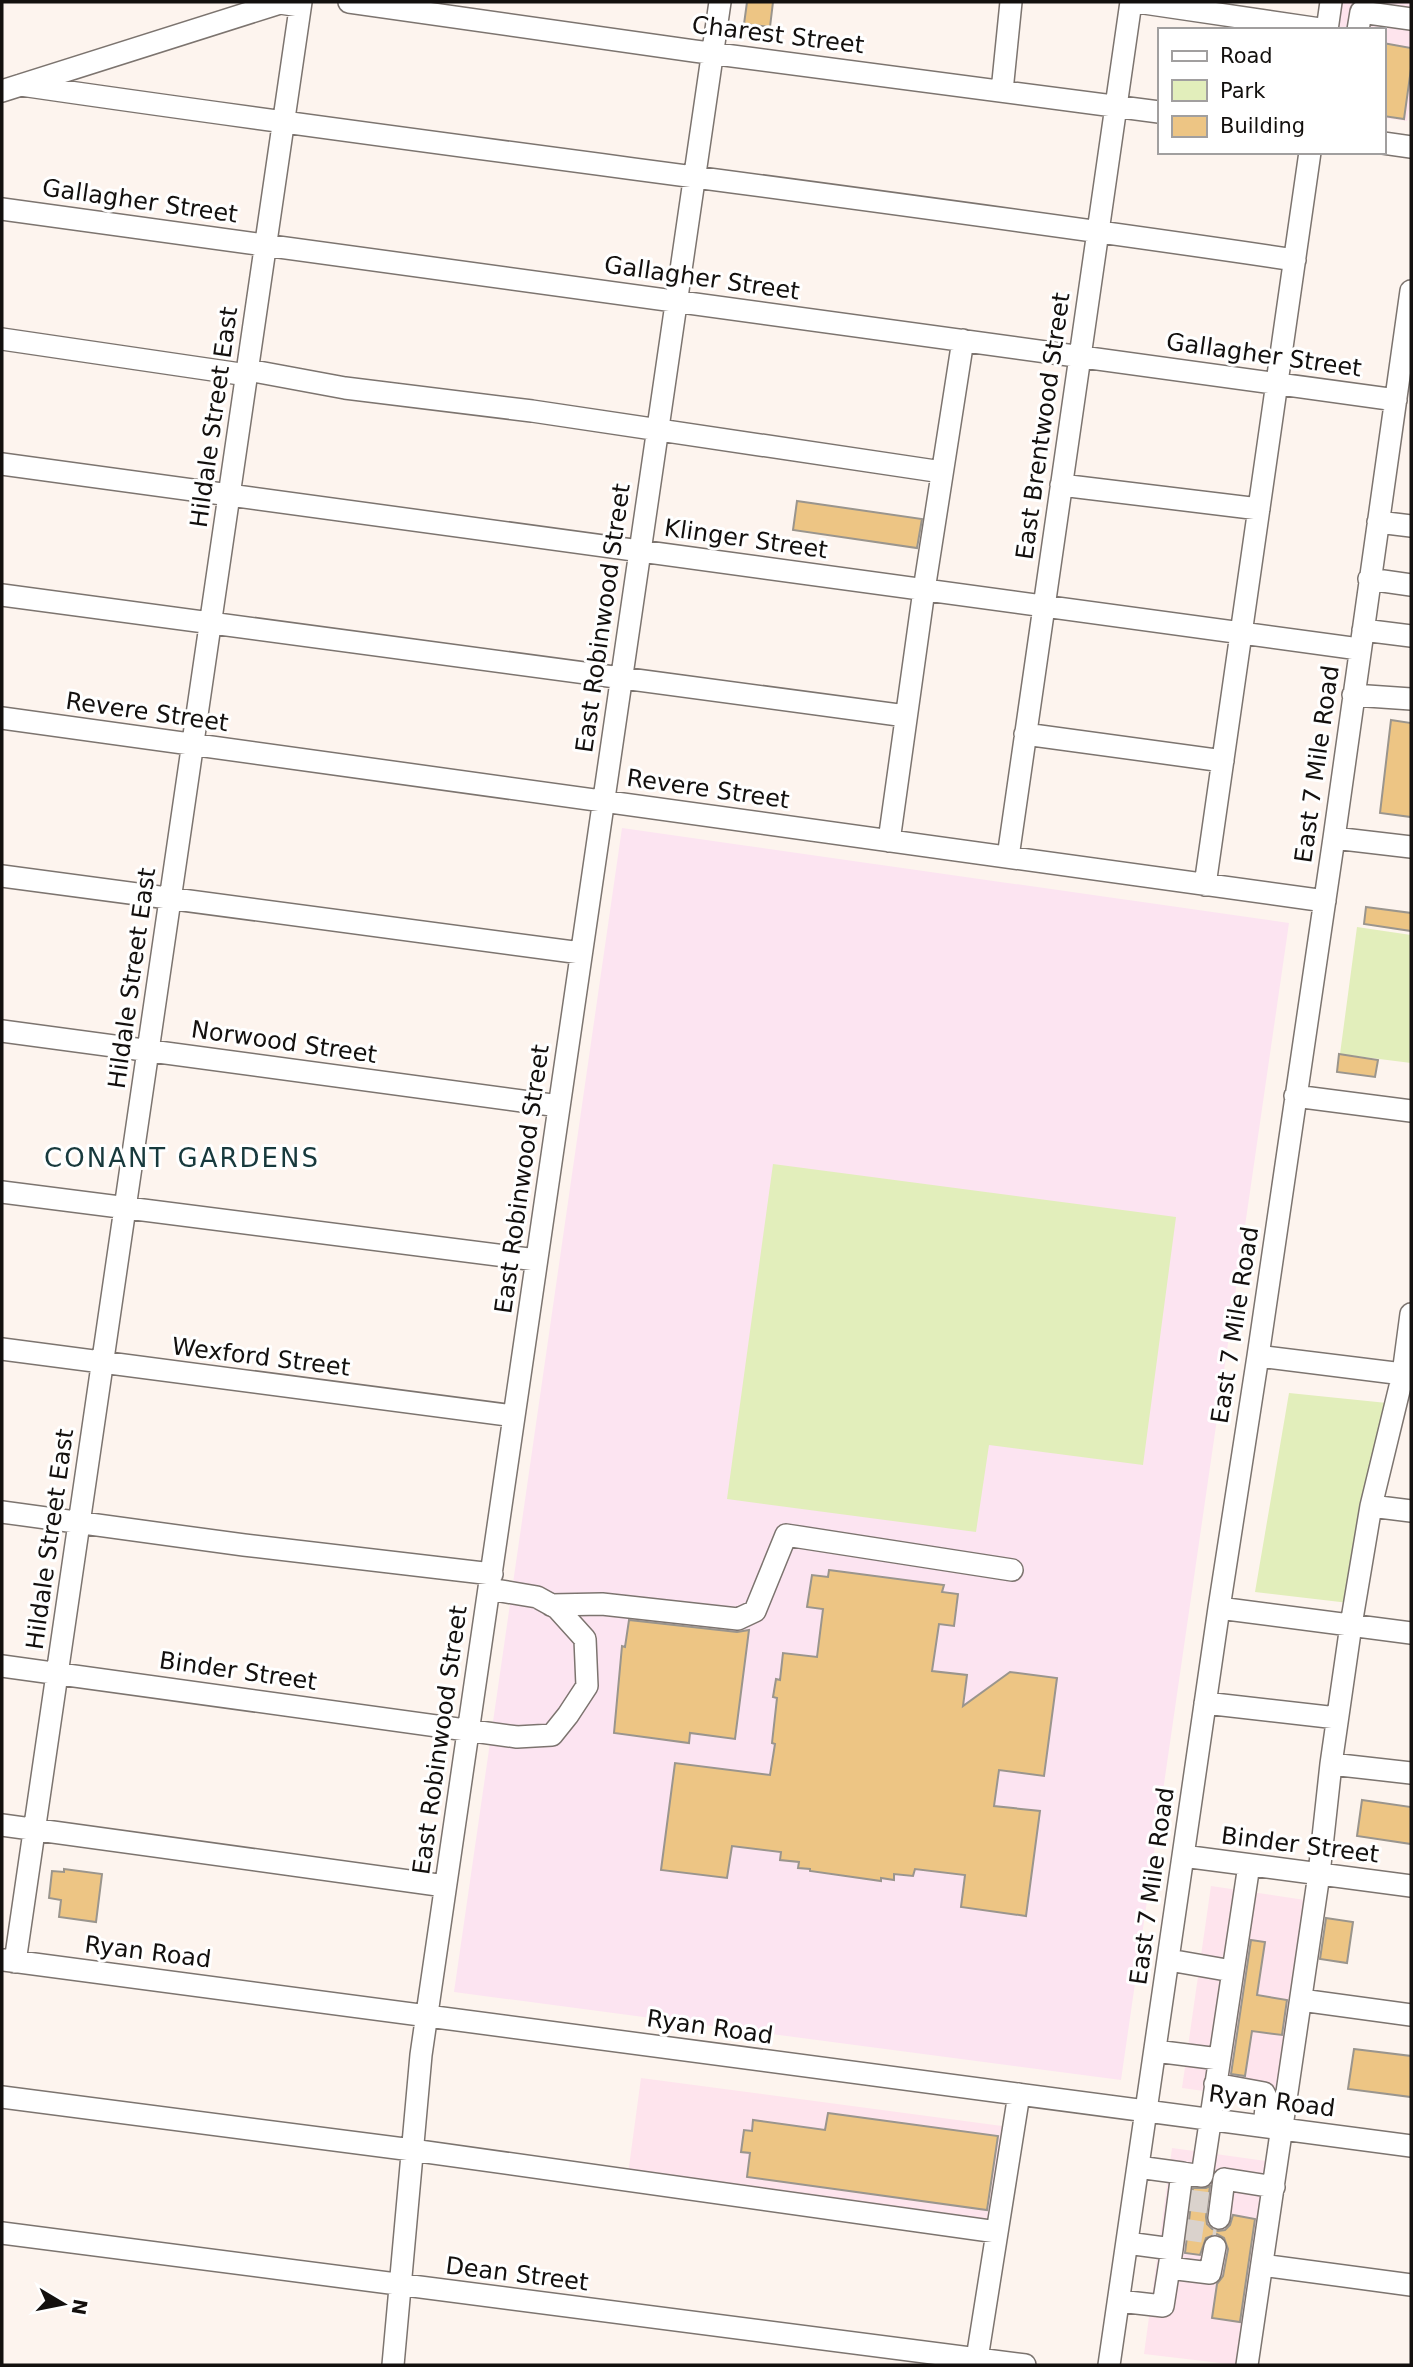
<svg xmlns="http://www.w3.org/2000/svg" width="1413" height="2367" font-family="'DejaVu Sans',sans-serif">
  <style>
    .commercial { fill: #fee4ed }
    .education { fill: #fce4f1 }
    .green { fill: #e2eebb }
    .building { fill: #edc584; stroke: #9a958d; stroke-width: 2 }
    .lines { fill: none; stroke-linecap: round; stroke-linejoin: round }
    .minor-tunnel { stroke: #dad2cc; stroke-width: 21; stroke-dasharray: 21 10; stroke-linecap: butt }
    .minor-casing { stroke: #7c746f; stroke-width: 24 }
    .minor { stroke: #fff; stroke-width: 21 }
    .labels { text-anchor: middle; stroke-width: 6; stroke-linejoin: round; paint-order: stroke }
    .street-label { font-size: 24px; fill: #13100e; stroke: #fff }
    .neighbourhood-label { font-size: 26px; letter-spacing: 2px; fill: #17393c; stroke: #fff }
  </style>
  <rect width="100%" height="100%" fill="#fdf4ee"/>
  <path class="commercial" d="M1341,2H1411V96L1407,121L1383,118V30H1337Z
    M1211,1886L1305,1900L1275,2101L1182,2088Z
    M641,2078L1002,2126L989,2221L628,2174Z
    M1172,2148L1266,2161L1237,2365L1144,2354Z"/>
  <path class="education" d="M622,828L1289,923L1121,2080L454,1992Z"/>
  <path class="green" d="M1357,927L1411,935V1063L1340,1054Z
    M773,1164L1176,1217L1143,1465L989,1445L976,1532L727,1499Z
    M1289,1393L1387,1403L1349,1603L1255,1592Z"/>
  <path class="building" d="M747,2H773L770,27L744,24Z
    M1383,43L1411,48V69L1404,119L1383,116Z
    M797,501L922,519L917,548L793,530Z
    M1391,720L1411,723V817L1380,813Z
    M1366,907L1411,913V931L1364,924Z
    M1339,1054L1378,1060L1375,1077L1337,1072Z
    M829,1570L944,1585L942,1592L958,1594L954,1626L939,1624L932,1671L967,1675L963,1706L1010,1672L1057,1678L1044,1776L999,1770L994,1806L1040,1811L1026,1916L961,1907L965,1875L915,1869L913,1876L894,1874V1880L881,1878V1881L810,1871V1869L798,1868L799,1862L780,1860L781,1852L732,1846L727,1878L661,1870L675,1763L770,1775L775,1744L772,1743L777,1698L773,1697L776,1679L780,1680L783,1653L817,1657L823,1609L807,1607L812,1575L828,1577Z
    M629,1620L737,1632L749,1630L735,1739L690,1733L689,1743L614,1733L622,1646L625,1647Z
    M1362,1800L1411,1807V1844L1357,1836Z
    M64,1869L102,1874L96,1922L59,1917L61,1900L49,1898L52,1871L64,1872Z
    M1326,1918L1353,1922L1347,1963L1320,1959Z
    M1251,1940L1265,1942L1257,1995L1287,2000L1282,2035L1252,2031L1245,2076L1231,2074Z
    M1354,2049L1411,2056V2097L1348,2089Z
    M828,2113L998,2136L987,2210L747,2177L750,2153L741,2152L744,2130L752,2131L753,2120L825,2130Z
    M1210,2186L1206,2217L1207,2224L1212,2229L1218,2231L1225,2230L1230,2225L1233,2215L1255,2219L1240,2322L1212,2318L1217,2284L1223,2276L1228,2249L1224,2238L1217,2234L1206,2238L1200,2255L1185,2253L1193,2188H1206Z"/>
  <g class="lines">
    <path class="minor-tunnel" d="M1187,2200L1210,2203
      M1182,2229L1216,2234"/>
    <g class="minor-casing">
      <path id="minor" d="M349,2L694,51L1159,112
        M1137,2L1327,30L1331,2
        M1358,30L1361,12L1411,19
        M21,85C445,147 871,197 1295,260
        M2,91L280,3L300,6
        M1002,91L1011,2
        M1383,143L1411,147
        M2,209L1396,400
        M2,339L247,375
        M248,370L345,388L532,411L942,472
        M2,464L1359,649
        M1061,485L1259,509
        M1378,522L1411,526
        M1369,579L1411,585
        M2,595L906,716
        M1363,630L1411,636
        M1353,695L1411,699
        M2,718L1325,901
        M1025,734L1223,761
        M1334,838L1411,847
        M889,841L924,590L963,340
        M1008,857L1131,2
        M2,876L581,953
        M1205,885L1310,152
        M2,1031L559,1106
        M1295,1096L1411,1111
        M2,1192L536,1260
        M2,1349L514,1416
        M1258,1356L1411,1375
        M1371,1506L1411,1511
        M2,1512L244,1545L492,1574
        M551,1605L602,1604L738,1619L755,1611L786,1535L1012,1570
        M1219,1608L1411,1633
        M2,1666L517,1737L552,1735L568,1715L587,1686L585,1639L557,1608L537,1597L489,1589
        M1205,1703L1337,1718
        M1331,1764L1411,1773
        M2,1825L445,1886
        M1183,1856L1411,1886
        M4,1960L1411,2146
        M1169,1960L1232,1971
        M15,1962L301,2
        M1301,2000L1411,2015
        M1155,2051L1219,2059
        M1215,2084L1264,2093L1267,2099L1264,2126
        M2,2097L412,2150L997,2232
        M1138,2167L1182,2173L1172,2249
        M1182,2173L1202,2176L1249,1865
        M1219,2218L1224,2179L1274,2187
        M2,2233L1025,2365
        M1262,2265L1411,2285
        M1169,2268L1210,2273L1215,2247
        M1119,2301L1163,2306L1172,2249L1127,2243
        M393,2365L421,2055L720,2
        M976,2365L1019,2094
        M1109,2365L1219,1608L1258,1356L1334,838L1411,291
        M1247,2365L1319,1874L1331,1764L1351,1625L1371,1506L1403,1374L1411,1314"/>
    </g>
    <use href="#minor" class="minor"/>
  </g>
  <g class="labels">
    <g class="street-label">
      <text transform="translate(778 35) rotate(7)" y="8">Charest Street</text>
      <text transform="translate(140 201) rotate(8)" y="8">Gallagher Street</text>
      <text transform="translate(702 278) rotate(8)" y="8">Gallagher Street</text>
      <text transform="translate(1264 355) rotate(8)" y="8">Gallagher Street</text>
      <text transform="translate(214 417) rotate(-82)" y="8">Hildale Street East</text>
      <text transform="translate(1043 426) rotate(-82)" y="8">East Brentwood Street</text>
      <text transform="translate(746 539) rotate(8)" y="8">Klinger Street</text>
      <text transform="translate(603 618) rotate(-82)" y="8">East Robinwood Street</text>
      <text transform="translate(147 712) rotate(8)" y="8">Revere Street</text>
      <text transform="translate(1317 764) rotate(-82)" y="8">East 7 Mile Road</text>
      <text transform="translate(708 789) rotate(8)" y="8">Revere Street</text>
      <text transform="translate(132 978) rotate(-82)" y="8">Hildale Street East</text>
      <text transform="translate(284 1042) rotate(8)" y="8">Norwood Street</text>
      <text transform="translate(522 1179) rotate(-82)" y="8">East Robinwood Street</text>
      <text transform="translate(1235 1325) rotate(-81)" y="8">East 7 Mile Road</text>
      <text transform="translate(261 1357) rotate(7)" y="8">Wexford Street</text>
      <text transform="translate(50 1539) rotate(-82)" y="8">Hildale Street East</text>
      <text transform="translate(238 1671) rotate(8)" y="8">Binder Street</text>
      <text transform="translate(440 1740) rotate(-82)" y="8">East Robinwood Street</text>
      <text transform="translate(1300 1845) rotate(7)" y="8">Binder Street</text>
      <text transform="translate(1152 1886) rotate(-82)" y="8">East 7 Mile Road</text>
      <text transform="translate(148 1952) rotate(7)" y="8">Ryan Road</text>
      <text transform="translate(710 2027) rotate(8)" y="8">Ryan Road</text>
      <text transform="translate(1272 2101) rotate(7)" y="8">Ryan Road</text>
      <text transform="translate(517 2274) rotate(7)" y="8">Dean Street</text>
    </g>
    <g class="neighbourhood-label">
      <text x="182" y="1167">CONANT GARDENS</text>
    </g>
  </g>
  <rect width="1413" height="2367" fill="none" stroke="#13100e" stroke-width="7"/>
  <rect x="1158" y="28" width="228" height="126" fill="#ffffff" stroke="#a19f9f" stroke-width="2"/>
  <rect x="1172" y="51" width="35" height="10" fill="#ffffff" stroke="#a19f9f" stroke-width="2"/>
  <text x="1220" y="63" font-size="21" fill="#13100e">Road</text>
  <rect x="1172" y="80" width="35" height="21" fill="#e2eebb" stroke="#a19f9f" stroke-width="2"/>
  <text x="1220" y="98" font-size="21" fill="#13100e">Park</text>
  <rect x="1172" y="116" width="35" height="21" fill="#edc584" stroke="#a19f9f" stroke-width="2"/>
  <text x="1220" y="133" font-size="21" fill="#13100e">Building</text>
  <g transform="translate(63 2304) rotate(100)" stroke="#ffffff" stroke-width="5" paint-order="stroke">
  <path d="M0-5L12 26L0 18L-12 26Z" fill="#13100e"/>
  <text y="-10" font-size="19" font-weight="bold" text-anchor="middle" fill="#13100e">N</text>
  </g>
</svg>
